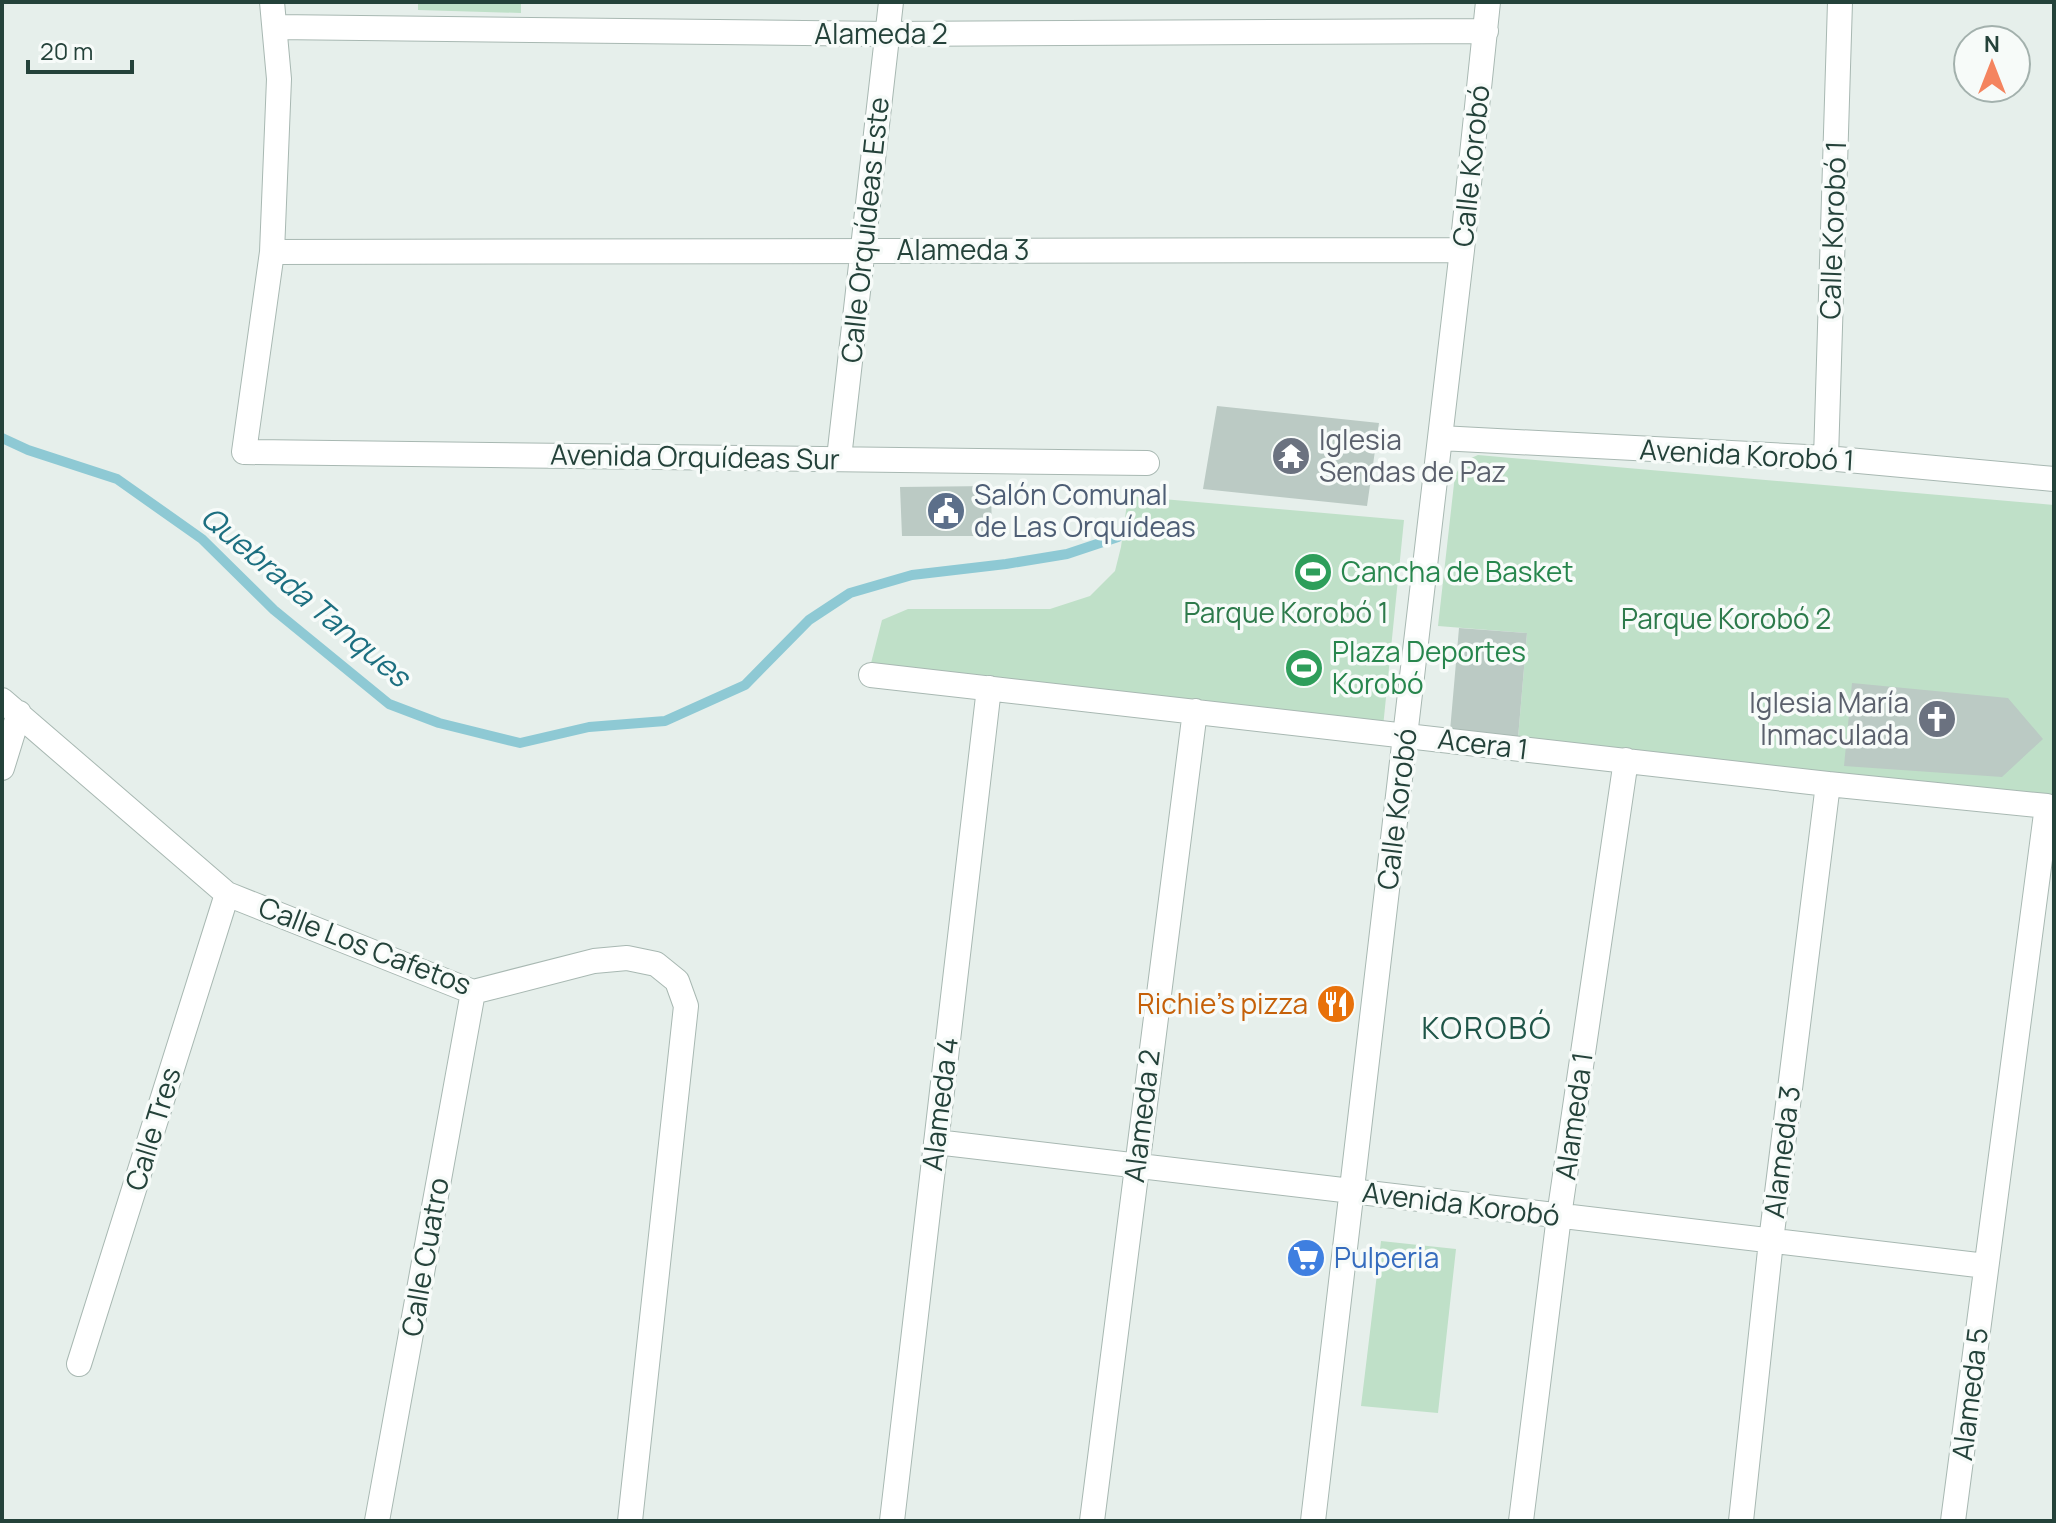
<svg xmlns="http://www.w3.org/2000/svg" width="2056" height="1523" font-family="Manrope,sans-serif">
  <style>
    .green { fill: #bfe0c8 }
    .lines { fill: none; stroke-linecap: round; stroke-linejoin: round }
    .stream { stroke: #8ec9d4; stroke-width: 10 }
    .building { fill: #bbcac4 }
    .minor-casing { stroke: #a8b8b2; stroke-width: 26 }
    .minor { stroke: #fff; stroke-width: 24 }
    .labels { text-anchor: middle; stroke-width: 7; stroke-linejoin: round; paint-order: stroke }
    .street-label { font-size: 28px; fill: #24423a; stroke: #f7fbf9 }
    .worship-label { font-size: 28px; fill: #5b616d; stroke: #f7fbf9; text-anchor: start }
    .service-label { font-size: 28px; fill: #4e5e75; stroke: #f7fbf9; text-anchor: start }
    .leisure-label { font-size: 28px; fill: #27864d; stroke: #f7fbf9; text-anchor: start }
    .park-label { font-size: 28px; fill: #2d7a4b; stroke: #f7fbf9 }
    .food-label { font-size: 28px; fill: #c56008; stroke: #f7fbf9; text-anchor: end }
    .shop-label { font-size: 28px; fill: #366cbe; stroke: #f7fbf9; text-anchor: start }
    .water-label { font-size: 30px; font-style: italic; fill: #1c6f80; stroke: #f7fbf9 }
    .neighbourhood-label { font-size: 30px; letter-spacing: 2px; fill: #1f5548; stroke: #f7fbf9 }
  </style>
  <rect width="100%" height="100%" fill="#e6efeb"/>
  <path class="green" d="M418,2H521V13L418,10Z
    M1478,455L2054,505L2052,799L1518,738L1527,633L1438,626L1455,475L1464,461Z
    M1128,496L1404,520L1383,727L870,667L882,620L908,609H1050L1090,596L1115,571L1121,547Z
    M1381,1241L1456,1249L1438,1413L1361,1406Z"/>
  <g class="lines">
    <path class="stream" d="M2,438L28,450L117,479L202,539L274,610L389,704L439,723L520,743L589,727L665,721L745,685L809,620L850,593L912,575L1006,564L1067,554L1118,537"/>
  </g>
  <path class="building" d="M1217,406L1379,423L1367,506L1203,489Z
    M991,486L992,536H902L900,487Z
    M1459,628L1527,633L1518,738L1450,731Z
    M1852,683L2008,698L2043,739L2002,777L1844,766Z"/>
  <g class="lines">
    <g class="minor-casing">
      <path id="minor" d="M272,2L279,79L272,252L244,452L1147,463
        M276,27L887,34L1486,31
        M272,252L1462,250
        M1440,438L1826,458L2054,479
        M839,458L891,2
        M1826,458L1840,2
        M871,675L1828,784L2047,806L1953,1521
        M2,700L227,894L473,992L594,961L627,958L656,964L677,981L686,1006L630,1521
        M2,768L19,713
        M936,1142L1986,1266
        M79,1364L227,894
        M377,1521L473,992
        M892,1521L989,688
        M1092,1521L1195,711
        M1313,1521L1462,250L1488,2
        M1521,1521L1559,1216L1626,760
        M1741,1521L1771,1241L1828,784"/>
    </g>
    <use href="#minor" class="minor"/>
  </g>
  <defs>
    <g id="temple-disc" transform="scale(2)"><circle r="9.5" fill="#6b7280" stroke="#f7fbf9"/><path d="M0-6L5-2H3V0L6.5 2.5H4V6H1.5V3h-3V6H-4V2.5H-6.5L-3 0V-2H-5Z" fill="#fff"/></g>
    <g id="civic-disc" transform="scale(2)"><circle r="9.5" fill="#5c6f8a" stroke="#f7fbf9"/><path d="M-.6-6.5H3V-4.5H.6V-3L4-1V1h2V6H-6V1h2V-1L-.6-3ZM-1.2 2.5V6h2.4V2.5Z" fill="#fff"/></g>
    <g id="stadium-disc" transform="scale(2)"><circle r="9.5" fill="#2e9e5b" stroke="#f7fbf9"/><path d="M0-5a6.5 5 0 1 0 0 10a6.5 5 0 1 0 0-10ZM-3.5-1.8h7v3.6h-7Z" fill="#fff"/></g>
    <g id="church-disc" transform="scale(2)"><circle r="9.5" fill="#6b7280" stroke="#f7fbf9"/><path d="M-1.2-6h2.4v3.5h3.3v2.4h-3.3V6h-2.4V-.1h-3.3v-2.4h3.3Z" fill="#fff"/></g>
    <g id="restaurant-disc" transform="scale(2)"><circle r="9.5" fill="#e8710a" stroke="#f7fbf9"/><path d="M-5-6h1v4h1v-4h1v4h1v-4h1v5L-1.5 .5V6h-2V.5L-5-1ZM5-6V6H3V1.5H1.5Q1.5-4 5-6Z" fill="#fff"/></g>
    <g id="supermarket-disc" transform="scale(2)"><circle r="9.5" fill="#3f7fe0" stroke="#f7fbf9"/><path d="M-6-5.5h2.5l.6 2H6L4.5 2H-2.5L-4.4-4H-6ZM-1.5 3.2a1.3 1.3 0 1 0 .1 0ZM3 3.2a1.3 1.3 0 1 0 .1 0Z" fill="#fff"/></g>
  </defs>
  <g fill-rule="evenodd">
    <use href="#temple-disc" x="1291" y="456"/>
    <use href="#civic-disc" x="946" y="511"/>
    <use href="#stadium-disc" x="1313" y="572"/>
    <use href="#stadium-disc" x="1304" y="668"/>
    <use href="#church-disc" x="1937" y="719"/>
    <use href="#restaurant-disc" x="1336" y="1004"/>
    <use href="#supermarket-disc" x="1306" y="1258"/>
  </g>
  <g class="labels">
    <g class="street-label">
      <text x="881" y="44">Alameda 2</text>
      <text transform="translate(1471 166) rotate(-84)" y="10">Calle Korobó</text>
      <text transform="translate(865 230) rotate(-84)" y="10">Calle Orquídeas Este</text>
      <text transform="translate(1833 230) rotate(-88)" y="10">Calle Korobó 1</text>
      <text x="963" y="260">Alameda 3</text>
      <text transform="translate(1747 455) rotate(3)" y="10">Avenida Korobó 1</text>
      <text transform="translate(695 457) rotate(1)" y="10">Avenida Orquídeas Sur</text>
      <text transform="translate(1483 744) rotate(7)" y="10">Acera 1</text>
      <text transform="translate(1397 809) rotate(-83)" y="10">Calle Korobó</text>
      <text transform="translate(365 946) rotate(21)" y="10">Calle Los Cafetos</text>
      <text transform="translate(940 1104) rotate(-83)" y="10">Alameda 4</text>
      <text transform="translate(1142 1116) rotate(-83)" y="10">Alameda 2</text>
      <text transform="translate(1574 1116) rotate(-82)" y="10">Alameda 1</text>
      <text transform="translate(153 1129) rotate(-73)" y="10">Calle Tres</text>
      <text transform="translate(1782 1152) rotate(-83)" y="10">Alameda 3</text>
      <text transform="translate(1461 1204) rotate(7)" y="10">Avenida Korobó</text>
      <text transform="translate(425 1257) rotate(-80)" y="10">Calle Cuatro</text>
      <text transform="translate(1970 1394) rotate(-83)" y="10">Alameda 5</text>
    </g>
    <g class="worship-label">
      <text x="1319" y="450">Iglesia<tspan x="1319" dy="32">Sendas de Paz</tspan></text>
      <text x="1909" y="713" text-anchor="end">Iglesia María<tspan x="1909" dy="32">Inmaculada</tspan></text>
    </g>
    <g class="service-label">
      <text x="974" y="505">Salón Comunal<tspan x="974" dy="32">de Las Orquídeas</tspan></text>
    </g>
    <g class="leisure-label">
      <text x="1341" y="582">Cancha de Basket</text>
      <text x="1332" y="662">Plaza Deportes<tspan x="1332" dy="32">Korobó</tspan></text>
    </g>
    <g class="park-label">
      <text x="1286" y="623">Parque Korobó 1</text>
      <text x="1726" y="629">Parque Korobó 2</text>
    </g>
    <g class="food-label">
      <text x="1308" y="1014">Richie's pizza</text>
    </g>
    <g class="shop-label">
      <text x="1334" y="1268">Pulperia</text>
    </g>
    <g class="water-label">
      <text transform="translate(305 597) rotate(40)" y="10">Quebrada Tanques</text>
    </g>
    <g class="neighbourhood-label">
      <text x="1487" y="1039">KOROBÓ</text>
    </g>
  </g>
  <rect width="2056" height="1523" fill="none" stroke="#24423a" stroke-width="8"/>
  <g transform="translate(1992 64)"><circle r="38" fill="#f7fbf9" stroke="#a3b1ad" stroke-width="2"/>
  <path d="M0-6L14 30L0 20L-14 30Z" fill="#f4845f"/>
  <text y="-12" font-size="22" font-weight="bold" text-anchor="middle" fill="#24423a">N</text>
  </g>
  <path d="M28 60v12h104v-12" fill="none" stroke="#24423a" stroke-width="4"/>
  <text x="40" y="60" font-size="24" fill="#24423a" stroke="#f7fbf9" stroke-width="6" paint-order="stroke">20 m</text>
</svg>
